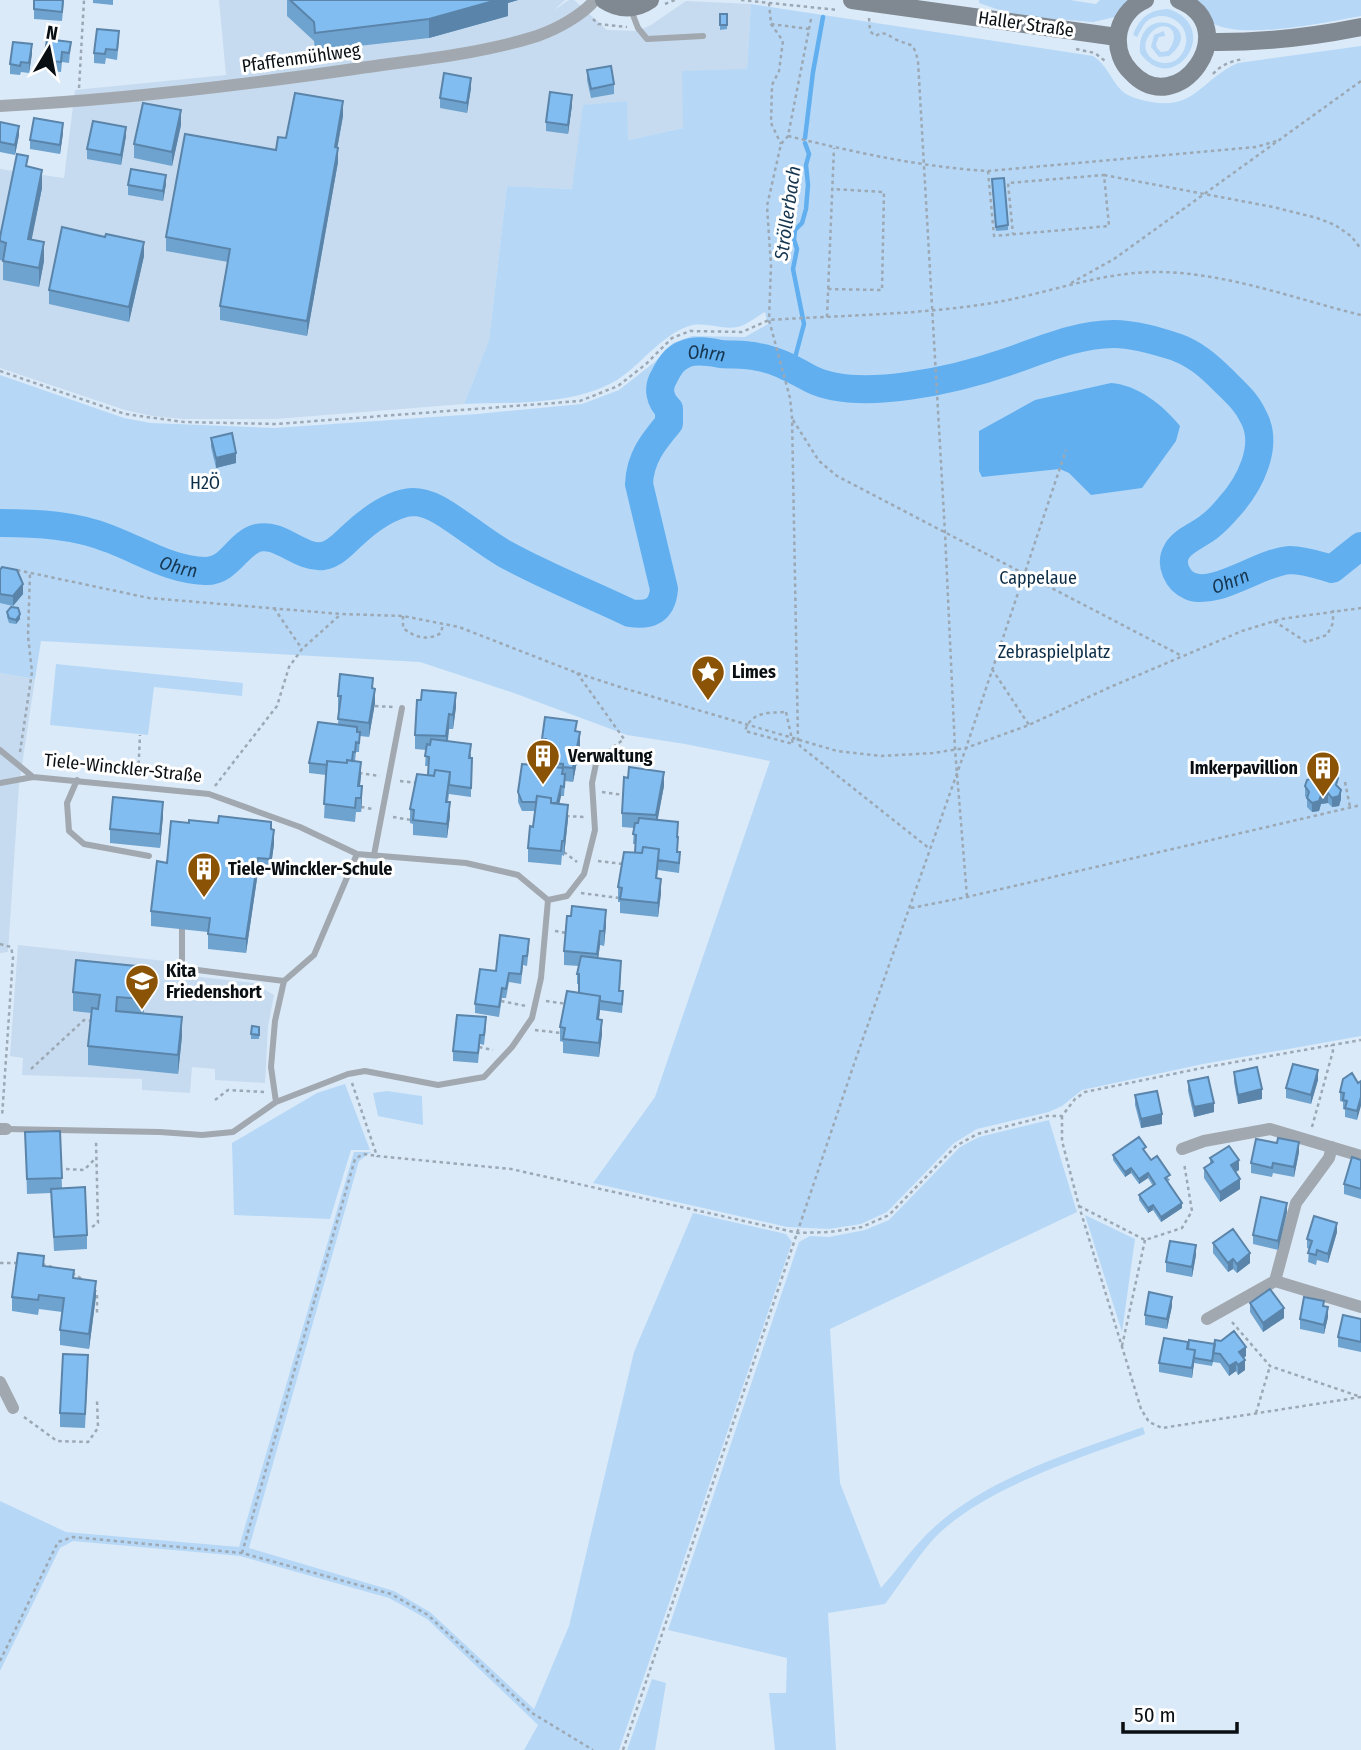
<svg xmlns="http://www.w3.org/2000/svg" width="1361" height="1750" font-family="'Fira Sans Condensed',sans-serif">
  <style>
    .built { fill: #c6dbef }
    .green { fill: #b6d8f6 }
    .water { fill: #62aff0 }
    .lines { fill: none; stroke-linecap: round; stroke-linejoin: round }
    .stream { stroke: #62aff0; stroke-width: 4.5 }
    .river { stroke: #62aff0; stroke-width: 28 }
    .path { stroke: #9ca8b4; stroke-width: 2.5; stroke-dasharray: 3.5 3.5; stroke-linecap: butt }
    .service { stroke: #a2a8af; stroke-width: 6 }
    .minor { stroke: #a2a8af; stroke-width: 12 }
    .secondary { stroke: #808992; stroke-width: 18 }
    .wall { fill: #6fa3cf }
    .shaded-wall { fill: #5a84a9 }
    .building { fill: #81bdf1; stroke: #5a84a9; stroke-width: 2 }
    .labels { text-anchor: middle; stroke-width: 6; stroke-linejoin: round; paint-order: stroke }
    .street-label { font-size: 18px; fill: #090f13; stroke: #fff }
    .park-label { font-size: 18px; fill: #0d2e48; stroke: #fff }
    .poi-label { font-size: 18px; font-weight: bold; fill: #090f13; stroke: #fff; text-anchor: start }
    .water-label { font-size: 19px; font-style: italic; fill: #163650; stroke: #fff }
  </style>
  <rect width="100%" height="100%" fill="#dbeaf9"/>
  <path class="built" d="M219,0H565L554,10L569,0H574L607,30L638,31L651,25L686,1L751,4L747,70L683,128L628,140L572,189L507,186L489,340L464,404L275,419H184L152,416L125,410L0,368V169L64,178L75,90L226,75Z
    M0,673L35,679L19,785L8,952L0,953Z
    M18,945L165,961L164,973L254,983L274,995L268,1026L265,1083L215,1080V1069L192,1067L190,1093L142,1090V1079L22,1075L23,1058L10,1056Z"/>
  <path class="green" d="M979,0H1070L1096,4L1100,0H1134L1115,17L1093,22L1017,16L979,3Z
    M1192,0H1361V16C1327,22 1237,42 1209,21C1203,17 1197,6 1192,0Z
    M751,4L1093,56C1107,65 1110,78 1121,90C1126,96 1138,99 1146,101C1196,112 1199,80 1238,63L1361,46V1036L1203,1064L1082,1090L1062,1106L1049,1112L977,1129L954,1143L887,1212L861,1224L829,1229L787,1227L593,1183L655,1097L770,761L685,744L627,735L511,692L420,662L41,641L35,679L0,673V375L124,418L151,423L275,428L477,414L582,404L619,390L656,361L673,343L692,336L745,337L768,324L765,312C757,316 746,326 737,327C722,330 704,321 689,326C660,336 642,364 617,380C573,406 513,402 464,404L489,340L507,186L572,189L583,105L627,101L628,140L683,128L682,71L747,69Z
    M1168,9C1224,26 1174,100 1140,53C1136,1 1209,25 1169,56L1159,57L1151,47L1154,35L1164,31L1165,36L1159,37L1156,44L1157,48L1161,52L1168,51C1185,29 1161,16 1148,37C1134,61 1180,78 1186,43C1189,21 1161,7 1145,23C1142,27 1140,32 1137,37L1133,35C1140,17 1149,10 1168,9Z
    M56,664L243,683L242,696L154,687L148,735L50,725Z
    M345,1084L370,1150H351L330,1219L234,1215L232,1143L317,1093Z
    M387,1091L422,1096L423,1125L378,1116L373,1093Z
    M1049,1120L1077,1212L830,1329L840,1483L881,1588C897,1570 911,1550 927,1534C982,1479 1072,1452 1143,1427L1145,1434C1080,1458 976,1490 930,1543C914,1562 900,1584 885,1604L828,1613L836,1750H775L769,1693H786L787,1658L668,1630L799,1242L810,1236L829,1237L865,1230L889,1220L960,1147L979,1137Z
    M354,1152H371L359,1161L249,1548L394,1591L430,1612L534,1709L569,1626L634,1352L693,1213L786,1234L792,1242L619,1750H524L538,1725L427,1619L389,1598L240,1556L73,1541L60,1548L0,1671V1501L66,1532L239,1547Z
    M1085,1215L1135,1239L1122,1332Z
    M652,1679L666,1683L655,1750H627Z"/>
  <path class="water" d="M1111,383C1138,385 1163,405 1180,426L1176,441L1142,488L1091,495L1069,473L1060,469L982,477L979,471V431L1035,400Z"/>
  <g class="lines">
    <path class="stream" d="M805,138L813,72L823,17
      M792,369L804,324L793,269L797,249L794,240L795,230L802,223L806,209L808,185L806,165L809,154L805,143"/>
    <path class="river" id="s1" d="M0,523C37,523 76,525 110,539C142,551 170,570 205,571C229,572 237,544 257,538C280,532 300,559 323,556C335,554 345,542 353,535C368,521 392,503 413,502C432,502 450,517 465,527C478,536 491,546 505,554C545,576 588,593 630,613C650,616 662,611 664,589L639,484C640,458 653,442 669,423V409C660,401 657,388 664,377C669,367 674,358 685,354C696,349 710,352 721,354C733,355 746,354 758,357C777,360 794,370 811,379C859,403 958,379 1007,362C1042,350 1077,334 1114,334C1134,334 1157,341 1176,347C1195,354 1208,365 1223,380C1234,391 1246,401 1253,416C1270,446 1249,485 1229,507C1223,514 1217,521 1210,526C1201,534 1183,540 1177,551C1169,564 1178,581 1190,586C1216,597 1260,562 1290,560C1304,560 1318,565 1332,569L1361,546"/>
    <path class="path" d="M741,0L838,10
      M769,3L771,24L783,41L779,71L772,85L771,123L781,144
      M665,4L675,0
      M869,18L870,31L875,36C885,31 886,34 895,39C911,47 913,40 918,61L945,533L955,749L967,897
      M593,19L598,24L627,27
      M811,19L788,136L781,144L767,206L771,266L769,320L790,398L792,417L798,741L800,746L930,849
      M771,24L809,29
      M1076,49L1095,53L1105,61
      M1213,74C1221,65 1231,61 1244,59
      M79,88L84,0
      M788,136C854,152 920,167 988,171L1256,147L1280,140
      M988,171L994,236L1109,226L1104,175L1008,183L1013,234
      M1104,175L1273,207L1317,218L1335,225L1351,236L1361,249
      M1071,283L1114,259L1361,81
      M828,289L882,290L884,192L832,189
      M827,317L834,148
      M0,371L125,414L184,422L276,424L580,401L618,386L646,364L672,338L690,331L742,332L769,320C843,315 918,315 992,303C1046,294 1097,273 1153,272C1222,271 1295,299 1361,315
      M793,420L819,461L837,476L1180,655
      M17,570L149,598L341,614L403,616L459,627L577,673L623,688L837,751L881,756L933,753L966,748L1029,725L1108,688L1242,631L1281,619L1361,608
      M274,608L302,649
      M403,616V628C415,638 428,641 441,633L443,624
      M1274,621L1306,642L1327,635L1333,623V610
      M992,669L1029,725
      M577,673L624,739L604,754
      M375,706L393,707
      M786,712L793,744L745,731C751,711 769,713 786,712Z
      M20,752L32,672L28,636L30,572
      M578,756L586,758
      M359,773L380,776
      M138,778L140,735
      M400,781L418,783
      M1345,782L1350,807
      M215,786L277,706L289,667L302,649L341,614
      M602,792L624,795
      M361,807L373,809
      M566,816L584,817
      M393,817L411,820
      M564,852L577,862
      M598,861L623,864
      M581,893L619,898
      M911,908L967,897L1361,805
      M555,931L567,933
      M0,944L11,947L13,957L2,1117
      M501,1001L526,1006
      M546,1001L568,1004
      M535,1030L561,1033
      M479,1047L493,1050
      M31,1069L84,1020L93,1021
      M352,1083L377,1156L511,1169L798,1233L830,1232L862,1227L889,1215L956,1146L977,1134L1047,1116H1062L1075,1099L1085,1092L1207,1067L1361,1040
      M215,1100L228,1090L264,1092
      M1062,1116V1141L1079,1206L1141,1409L1149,1422L1162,1428L1361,1397
      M1312,1127L1333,1051L1331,1045
      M66,1169L84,1170L96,1158
      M1079,1206L1145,1240L1182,1228L1192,1211L1184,1163
      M92,1227L98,1223L96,1141
      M0,1263H18
      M42,1264L56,1268
      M72,1273L84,1280
      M94,1289L97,1293V1315
      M1232,1322L1270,1366L1358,1396
      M1122,1346L1145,1240
      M1256,1413L1270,1366
      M24,1417L57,1441L88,1442L98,1428L97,1400
      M242,1553L355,1159L363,1154L377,1156
      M0,1661L58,1542L73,1537L242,1553L391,1594L428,1615L532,1713L593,1750
      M623,1750L855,1061L966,748L1066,450"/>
    <path class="service" d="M631,10L638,28L647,39L703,36
      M0,750L33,777
      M77,780L67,803L69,831L84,844L149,856
      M0,783L33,777L209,794L300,827L357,854L466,863L518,875L548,900
      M374,855L402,708
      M548,900L567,896L584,874L595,830L592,783L597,759
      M182,929V968L284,981
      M276,1102L271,1067L275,1021L284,981L314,955L357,854
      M6,1129L160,1132L202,1135L233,1132L276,1102L348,1074L365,1071L438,1085L484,1077L512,1047L532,1018L541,978L548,900"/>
    <path class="minor" d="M0,106C119,100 236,86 354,69C414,60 478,55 537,36C557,29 581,16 595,0
      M0,1129H6
      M1182,1149L1204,1141L1270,1129L1361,1156
      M1275,1281L1296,1203L1329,1158L1332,1147
      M1275,1281L1361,1307
      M1207,1319L1275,1281
      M0,1382L13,1408"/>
    <path class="secondary" d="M604,0C619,10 636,10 650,0
      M852,0L1117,37
      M1145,0C1130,6 1119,21 1118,37C1117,50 1122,63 1131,72C1178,123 1246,27 1179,0
      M1207,42C1258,43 1311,37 1361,27"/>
  </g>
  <path class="wall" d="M64,0L62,21L34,19V9Z
    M93,0H113V5L93,3Z
    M287,0H518L508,3V16L429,38L315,51L314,41L287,16Z
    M720,14H727V29L720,30Z
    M119,41L117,60L106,58L105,64L94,63V53Z
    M71,42L69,63L62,62L61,72L44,70V60Z
    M32,54L29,73L21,72L20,75L10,74V64Z
    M587,70L614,84V94L591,98L587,80Z
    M471,88L467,113L440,108V98Z
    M572,105L568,134L546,131V122Z
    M343,116L337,148L338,162L307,336L220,320V306L228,262L166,251V237L276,150L286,138Z
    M0,122L19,135L15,155L0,152Z
    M181,125L172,166L134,158V144Z
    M63,133L60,154L30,149V140Z
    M126,136L121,165L87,159V149Z
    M28,167L42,188L31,240L44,261L39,287L3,280V261L0,260V237Z
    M166,184L163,201L128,195V185Z
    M992,184L1008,225V230L996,231Z
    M105,237L144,256L129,322L49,304V290Z
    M211,438L236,463L216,468L211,447Z
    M0,570L23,594L13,606L0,603Z
    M7,612L20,619L16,624L9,623L7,617Z
    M373,688L375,703L369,737L360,736L359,752H356L355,761L361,776L360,786L362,800L361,812H356L355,822L324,818L326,775L309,773V763L338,724L339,710H338V696Z
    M456,707L453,729H449L448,741L471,754V797L449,794L448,802L450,816L447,838L413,835V824L410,823V809L428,775V766H425L426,750L415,749V735Z
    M577,731L580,746L573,782L565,781L564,796H561L559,804L568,819L564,856L562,855L561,865L528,862V848L533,827L535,811H522L518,802V792L543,766L544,753H542V739Z
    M664,786L657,820L678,832V852L680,862L679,873L658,870L657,878L661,893L658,917L620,913V902H618V887L635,853L636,844H633L634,828L622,827V813Z
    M1305,786L1338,787L1341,799L1339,806L1332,807L1328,803L1321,804L1319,811L1312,812L1307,807V799L1305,796Z
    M163,816L160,848L110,843V829Z
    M189,823L271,829L274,844L270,873L258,872L246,953L208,949V932L151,926V911Z
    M606,925L604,946L600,945L598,958L621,971L620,991L623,1001L622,1013L600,1010L599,1019L602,1034L599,1057L563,1053V1042L560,1041V1027L579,993V984H577V974L579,966L564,965V951Z
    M529,948L527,966L523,965L521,984L509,982L506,998H502L499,1017L475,1013V1004L496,971Z
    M146,986L143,1013L182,1036L178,1074L88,1065V1046L91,1013L73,1011V992Z
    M259,1027V1039H251V1034Z
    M486,1027L484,1045L480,1044L478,1063L453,1061V1051Z
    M1234,1072L1262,1099L1238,1104L1234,1082Z
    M1318,1080L1311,1104L1286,1098V1088Z
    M1188,1081L1214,1112L1194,1117L1188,1091Z
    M1358,1083L1357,1120L1345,1117V1110L1343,1109V1102L1340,1101V1092Z
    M1135,1095L1162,1124L1141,1128L1135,1105Z
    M60,1131L62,1188L87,1235V1249L54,1251L51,1193L27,1194L25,1132Z
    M1146,1152L1145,1153L1151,1160L1170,1180L1168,1181L1182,1208L1161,1222L1153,1210L1148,1213L1139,1200V1195L1153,1186L1148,1178L1139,1184L1131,1173L1125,1177L1113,1160V1155Z
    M1299,1152L1294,1177L1273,1173L1272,1177L1251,1173V1163Z
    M1210,1158L1239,1170L1235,1172L1240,1189L1220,1202L1204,1178V1168L1210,1164Z
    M1361,1160V1199L1344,1194V1184Z
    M1287,1212L1278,1250L1253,1244V1235Z
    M1337,1232L1328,1263L1317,1260L1316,1265L1308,1262L1309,1249L1307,1248V1239Z
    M1213,1243L1250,1263L1237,1273L1233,1269L1228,1272L1213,1253Z
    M1196,1255L1192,1277L1166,1272V1262Z
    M44,1266L74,1278L96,1296L89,1349L60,1345V1330L62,1312L39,1309L38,1315L12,1311V1297Z
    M1250,1303L1284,1318L1263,1332L1250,1312Z
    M1172,1306L1167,1329L1145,1325V1315Z
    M1324,1306L1328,1317L1324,1334L1300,1329V1319Z
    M1361,1319V1352L1338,1347V1337Z
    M1188,1342L1215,1344L1246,1356L1244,1358L1245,1370L1238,1375L1236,1371L1229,1376L1220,1363L1213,1362L1212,1366L1194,1363L1192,1378L1159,1372V1363Z
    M88,1369L85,1428L60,1427V1413Z"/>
  <path class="shaded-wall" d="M497,0H518L508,3V16L429,38V19Z
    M32,44V54L29,73V63Z
    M471,78V88L467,113V103Z
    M572,95V105L568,134V125Z
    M343,101V116L335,161V147Z
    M181,110V125L172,166V152Z
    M63,123V133L60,154V145Z
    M19,126V135L15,155V145Z
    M126,127V136L121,165V155Z
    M338,148V162L307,336V321Z
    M42,170V188L28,258V239Z
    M166,175V184L163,201V191Z
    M44,242V261L39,287V268Z
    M144,242V256L129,322V307Z
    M236,453V463L216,468V458Z
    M23,584V594L13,606V596Z
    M20,614V619L16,624V620Z
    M375,689V703L369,737V723Z
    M456,693V707L453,729V715Z
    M449,714V729L446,751V736Z
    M580,732V746L573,782V768Z
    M361,762V776L358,800V786Z
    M664,772V786L656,829V815Z
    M362,786V800L361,812V798Z
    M561,786V796L557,815V805Z
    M1341,790V799L1339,806L1332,807V798Z
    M1328,793V803L1321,804L1319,811L1312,812V803L1321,795Z
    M163,802V816L160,848V834Z
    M450,802V816L447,838V824Z
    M568,805V819L564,856V841Z
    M274,830V844L270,873V859Z
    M258,858V872L246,953V939Z
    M661,879V893L658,917V903Z
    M606,910V925L604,946V931Z
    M600,931V945L597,968V954Z
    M146,967V986L143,1018V999Z
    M600,996V1010L597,1033V1019Z
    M182,1017V1036L178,1074V1055Z
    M602,1020V1034L599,1057V1043Z
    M1318,1070V1080L1311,1104V1095Z
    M1262,1089V1099L1238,1104V1095Z
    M1361,1097V1106L1357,1120V1111Z
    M1214,1103V1112L1194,1117V1107Z
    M1162,1114V1124L1141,1128V1119Z
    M1299,1142V1152L1294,1177V1167Z
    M1239,1160V1170L1231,1175V1165Z
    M1131,1168V1173L1125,1177V1172Z
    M1148,1173V1178L1139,1184V1179Z
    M1240,1179V1189L1220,1202V1192Z
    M1182,1203V1208L1161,1222V1217Z
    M1287,1203V1212L1278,1250V1241Z
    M1153,1205V1210L1148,1213V1208Z
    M1337,1223V1232L1328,1263V1254Z
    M1196,1245V1255L1192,1277V1267Z
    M1250,1253V1263L1237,1273V1264Z
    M1233,1259V1269L1228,1272V1263Z
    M96,1281V1296L89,1349V1334Z
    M1172,1297V1306L1167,1329V1319Z
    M1328,1307V1317L1324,1334V1325Z
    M1284,1308V1318L1263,1332V1323Z
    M1246,1347V1356L1239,1361V1352Z
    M1195,1350L1194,1363L1192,1378V1368Z
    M1245,1360V1370L1238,1375V1365Z
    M1236,1362V1371L1229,1376V1366Z"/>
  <path class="building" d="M34,0H63L62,12L34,9Z
    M290,0H497L429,19L315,33L314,22Z
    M720,14H727V25H720Z
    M97,29L119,31L117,50L106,49L105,54L94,53Z
    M47,39L71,42L69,53L62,52L61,62L44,60Z
    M13,42L32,44L29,63L21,62L20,66L10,64Z
    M611,66L614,84L591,89L587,70Z
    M444,73L471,78L467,103L440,98Z
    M550,92L572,95L568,125L546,122Z
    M295,93L343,101L335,147L338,148L307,321L220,306L230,249L166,237L185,134L276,150L278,137L286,138Z
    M143,103L181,110L172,152L134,144Z
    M34,118L63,123L60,145L30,140Z
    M93,121L126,127L121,155L87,149Z
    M0,122L19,126L15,145L0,142Z
    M17,154L28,156L26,166L42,170L28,239L44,242L39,268L3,261L6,243L0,241V237Z
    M131,169L166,175L163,191L128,185Z
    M1004,178L1008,225L996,227L992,179Z
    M62,227L105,237L106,234L144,242L129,307L49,290Z
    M232,433L236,453L216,458L211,438Z
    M2,567L17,570L23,584L13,596L0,594V570Z
    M11,607L18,608L20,614L16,620L9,618L7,612Z
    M340,674L373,678L372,688L375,689L369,723L338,719L341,696H338Z
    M422,690L456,693L453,715L449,714L446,736L415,735L417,700H421Z
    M545,717L577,721L575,731L580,732L573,768L563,767V764L543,762L546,739H542Z
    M318,722L357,727V732H360L359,743L356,742L355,752H353L352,761L347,760V763L327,761V765L309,763Z
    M431,739L471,744L469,758H472L471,788L449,785L450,772L435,770L434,776L428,775L429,757L425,756L427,744L430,745Z
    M347,760L361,762L358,786H362L361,798H356L355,808L324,804L327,761L347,763Z
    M522,764L563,768L562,774H565L564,787L561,786L557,803H551V798L537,796L536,802H522L518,792Z
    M629,767L664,772L656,815L622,813L624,777L628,778Z
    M435,770L450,772L446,802H450L447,824L413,820L414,810L410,809L417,774L434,776Z
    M1322,770L1326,775L1333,773L1338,778L1336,785L1341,790L1339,796L1332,798L1328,793L1321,795L1319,801L1312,803L1307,798L1309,792L1305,786L1307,780L1313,778L1315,772Z
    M537,796L551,798V803L568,805L564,841H562L561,851L528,848L530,826L533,827Z
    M113,797L163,802L160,834L110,829Z
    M219,816L271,822V829L274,830L270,859L258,858L246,939L208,934L210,918L151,911L157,861L167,863L171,821L189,823V820L218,823Z
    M639,818L678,822L677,837H678L677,852H680L679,863L658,860L659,849L643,847L642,853H635L636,835L633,834L635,823H638Z
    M643,847L659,849L656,878L661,879L658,903L620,899L622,888L618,887L624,852L642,853Z
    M572,906L606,910L604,931H600L597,954L564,951L567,916H571Z
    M500,935L529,939L527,956H523L521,974L509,973L506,989L502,988L499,1007L475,1004L480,969L496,971Z
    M581,956L621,961L619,991H623L622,1004L600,1001V996L579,993V974H577Z
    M76,960L146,967L143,999L117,997L116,1011L182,1017L178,1055L88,1046L92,1008L98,1009L100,995L73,992Z
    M567,991L600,996L597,1019L602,1020L599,1043L563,1039L565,1028L560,1027Z
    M457,1015L486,1017L484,1035H480L478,1053L453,1051Z
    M252,1026L259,1027V1035L251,1034Z
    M1293,1064L1318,1070L1311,1095L1286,1088Z
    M1257,1067L1262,1089L1238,1095L1234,1072Z
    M1352,1073L1358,1083L1361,1081V1097L1357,1111L1345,1108L1347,1101L1343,1100L1344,1093L1340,1092L1343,1079Z
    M1208,1077L1214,1103L1194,1107L1188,1081Z
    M1157,1091L1162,1114L1141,1119L1135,1095Z
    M60,1131L62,1178L27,1179L25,1132Z
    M1139,1137L1146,1147L1143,1149L1151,1160L1157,1156L1170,1175L1165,1178L1182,1203L1161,1217L1153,1205L1148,1208L1139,1195L1155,1184L1148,1173L1139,1179L1131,1168L1125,1172L1113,1155Z
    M1278,1138L1299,1142L1294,1167L1273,1163L1272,1168L1251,1163L1256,1139L1277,1143Z
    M1229,1146L1239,1160L1231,1165L1240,1179L1220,1192L1204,1168L1213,1162L1210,1158Z
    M1352,1157L1361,1160V1189L1344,1184Z
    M85,1187L87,1235L54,1237L51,1189Z
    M1261,1197L1287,1203L1278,1241L1253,1235Z
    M1314,1216L1337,1223L1328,1254L1317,1250L1316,1255L1308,1253L1312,1241L1307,1239Z
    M1233,1229L1250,1253L1237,1264L1233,1259L1228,1263L1213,1243Z
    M1170,1241L1196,1245L1192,1267L1166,1262Z
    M18,1253L44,1256L43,1266L74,1270L73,1278L96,1281L89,1334L60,1330L64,1298L39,1295L38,1300L12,1297Z
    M1270,1289L1284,1308L1263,1323L1250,1303Z
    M1149,1292L1172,1297L1167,1319L1145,1315Z
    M1304,1297L1324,1301L1323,1306L1328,1307L1324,1325L1300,1319Z
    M1343,1315L1361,1319V1342L1338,1337Z
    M1234,1331L1246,1347L1239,1352L1245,1360L1238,1365L1236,1362L1229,1366L1220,1354L1213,1353L1215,1340L1221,1341Z
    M1164,1338L1188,1342L1187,1349L1195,1350L1192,1368L1159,1363Z
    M1189,1340L1215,1344L1212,1361L1194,1358L1195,1350L1188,1349Z
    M63,1354L88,1355L85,1414L60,1413Z"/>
  <defs>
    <g id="sight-pin" transform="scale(1.75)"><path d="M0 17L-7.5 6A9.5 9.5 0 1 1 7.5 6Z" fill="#8a5305" stroke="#fff"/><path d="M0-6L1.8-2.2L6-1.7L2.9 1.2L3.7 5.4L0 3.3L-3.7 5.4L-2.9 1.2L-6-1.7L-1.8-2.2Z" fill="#fff"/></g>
    <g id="building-pin" transform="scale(1.75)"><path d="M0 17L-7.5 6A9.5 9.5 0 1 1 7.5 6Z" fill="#8a5305" stroke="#fff"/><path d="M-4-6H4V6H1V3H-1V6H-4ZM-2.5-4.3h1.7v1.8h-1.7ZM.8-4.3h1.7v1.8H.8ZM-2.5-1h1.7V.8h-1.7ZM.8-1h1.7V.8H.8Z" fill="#fff"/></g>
    <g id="school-pin" transform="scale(1.75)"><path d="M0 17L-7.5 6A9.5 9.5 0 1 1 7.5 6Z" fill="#8a5305" stroke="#fff"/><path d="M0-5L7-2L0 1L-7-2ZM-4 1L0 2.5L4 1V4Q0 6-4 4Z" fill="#fff"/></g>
  </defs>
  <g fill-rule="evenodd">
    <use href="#sight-pin" x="708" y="672"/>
    <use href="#building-pin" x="543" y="756"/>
    <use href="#building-pin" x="1323" y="768"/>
    <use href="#building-pin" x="204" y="869"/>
    <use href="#school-pin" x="142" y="981"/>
  </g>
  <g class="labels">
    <g class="street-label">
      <text transform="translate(1026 24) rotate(8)" y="6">Haller Straße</text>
      <text transform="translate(301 58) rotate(-8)" y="6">Pfaffenmühlweg</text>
      <text transform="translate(123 768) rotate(6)" y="6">Tiele-Winckler-Straße</text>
    </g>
    <g class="park-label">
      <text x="205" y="489">H2Ö</text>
      <text x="1038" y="584">Cappelaue</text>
      <text x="1054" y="658">Zebraspielplatz</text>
    </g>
    <g class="poi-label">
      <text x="732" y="678">Limes</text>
      <text x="568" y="762">Verwaltung</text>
      <text x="1298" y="774" text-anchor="end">Imkerpavillion</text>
      <text x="228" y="875">Tiele-Winckler-Schule</text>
      <text x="166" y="977">Kita<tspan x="166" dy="21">Friedenshort</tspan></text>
    </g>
    <g class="water-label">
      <text transform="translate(787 213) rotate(-82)" y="7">Ströllerbach</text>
      <text dy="7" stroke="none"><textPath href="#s1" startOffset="1027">Ohrn</textPath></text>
      <text dy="7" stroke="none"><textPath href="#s1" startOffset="186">Ohrn</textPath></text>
      <text dy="7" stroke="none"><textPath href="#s1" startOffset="1869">Ohrn</textPath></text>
    </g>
  </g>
  <g transform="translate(49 49) rotate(10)" stroke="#ffffff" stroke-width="5" paint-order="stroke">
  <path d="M0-5L12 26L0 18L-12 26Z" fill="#090f13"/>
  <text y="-10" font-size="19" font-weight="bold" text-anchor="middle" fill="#090f13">N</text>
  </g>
  <path d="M1123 1722v10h114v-10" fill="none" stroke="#090f13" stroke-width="3.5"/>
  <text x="1134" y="1722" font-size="21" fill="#090f13" stroke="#ffffff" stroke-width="5" paint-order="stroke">50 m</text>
</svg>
